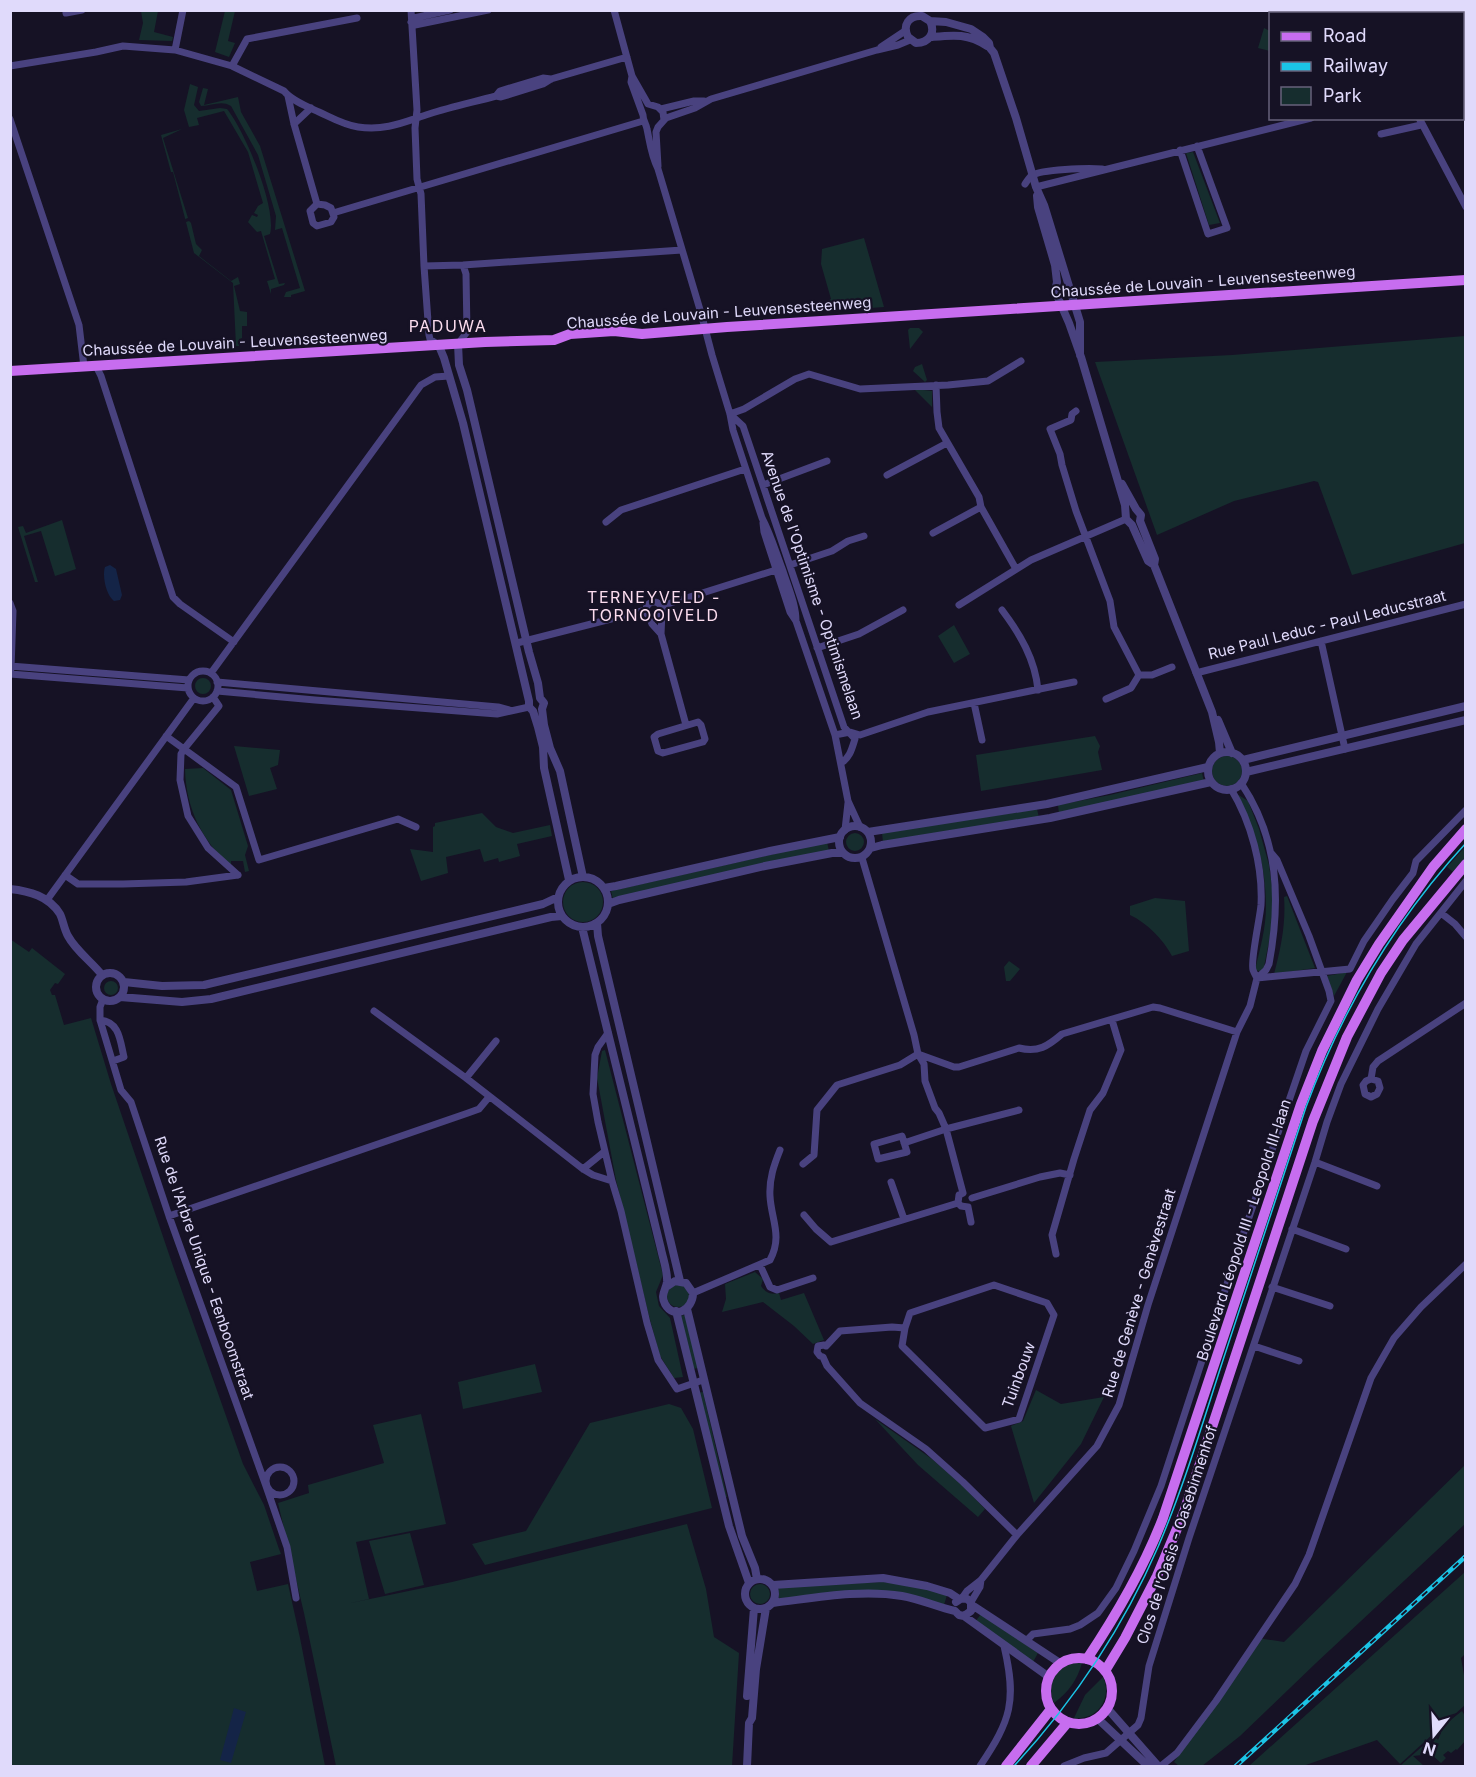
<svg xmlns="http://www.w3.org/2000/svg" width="1476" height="1777" font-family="Inter,sans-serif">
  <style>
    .green { fill: #162d2e }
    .water { fill: #142447 }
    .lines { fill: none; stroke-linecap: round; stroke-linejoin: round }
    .minor { stroke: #49427f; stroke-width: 7 }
    .tertiary { stroke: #49427f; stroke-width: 8 }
    .primary { stroke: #c76def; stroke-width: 10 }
    .tram { stroke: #1bc4e6; stroke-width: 1.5 }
    .rail-casing { stroke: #1bc4e6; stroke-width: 4.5 }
    .rail { stroke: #161225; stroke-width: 2; stroke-dasharray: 7; stroke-linecap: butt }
    .labels { text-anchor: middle; stroke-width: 4.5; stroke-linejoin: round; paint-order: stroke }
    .street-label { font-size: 15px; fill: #e0dafb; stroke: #161225 }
    .neighbourhood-label { font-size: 16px; letter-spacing: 1.5px; fill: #fbdcee; stroke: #161225 }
  </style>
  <rect width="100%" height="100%" fill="#161225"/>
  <path class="green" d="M141,11H158L154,32L173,37L172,41L139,40L143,23Z
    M225,11H237H235L228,41L235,43L229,57L215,52Z
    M1264,28L1270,31V51L1258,48Z
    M190,84L198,87L194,105L199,111L220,108L227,109C245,131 277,208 270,234L264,236L279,284L285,283L284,285L271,289V294L267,281L275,279L261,231L257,232L248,222L252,215L257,217L258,215L254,213L258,206L263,203L248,152L224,111L197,118L199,125L189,127L184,110Z
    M203,88L208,89L204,105L238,97L241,112L260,146L305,291L291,295V297H284L286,292L300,288L282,228L275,230L276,216L258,155L231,106C221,100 212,106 201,106L199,102Z
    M182,129L163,138L188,218L185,219L186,222L189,221L191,223L196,244L202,250L199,256L231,281L238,277L240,284L234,286L240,311L247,312V326H242V338L239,339V346H236L233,283L194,253L173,172H171L161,135Z
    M1193,152L1220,223L1209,225L1186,153Z
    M864,238L884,307L830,311L824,308L823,304L831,299L821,264L822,249Z
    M910,328H919L923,332L910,349L908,330Z
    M1465,336V543L1352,575L1318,482L1314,481L1234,501L1157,535L1095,362L1232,355Z
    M922,364L927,380L925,382L913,371L915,367Z
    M915,389L932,391V407L915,390Z
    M62,520L76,569L55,576L41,531L24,536L38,582H35L18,527L23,526L26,533Z
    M954,625L970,654L954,663L938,636Z
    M195 686a8 8 0 1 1 16 0a8 8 0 1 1-16 0Z
    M1095,736L1100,746L1098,752L1102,770L981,791L976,755Z
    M234,746L280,750L278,765L270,768L277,789L249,796Z
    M1212 771a15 15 0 1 1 30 0a15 15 0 1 1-30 0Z
    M203,768L231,790L248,846L245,855L249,871L245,872L243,861H231V867C202,840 186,809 185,769Z
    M1202,773L1204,782L1059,814L1058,805L1110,795Z
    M1237,794L1248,801L1259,829L1269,865L1273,894L1272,926L1263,972L1255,970C1260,949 1266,928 1266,906C1266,867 1255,828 1237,794Z
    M1037,809L1039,818L883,842L882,833Z
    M482,813L496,827L513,833L550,825L552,836L517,844L520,856L499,862L498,858L484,862L480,849L446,857L448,873L421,881L410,849L433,852V827L435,826V823Z
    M846 842a9 9 0 1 1 18 0a9 9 0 1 1-18 0Z
    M827,842L829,851L613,899L611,891Z
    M1465,847V858L1453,872L1447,867Z
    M563 902a20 20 0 1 1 40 0a20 20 0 1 1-40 0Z
    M1287,896L1315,968L1274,974C1281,948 1286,923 1284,897Z
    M1155,898L1185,901L1189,951L1172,956C1163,939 1147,923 1130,915V906Z
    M10,939L29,952L32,948L65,974L58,984L55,983L50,990L52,995H55L64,1025L91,1018L111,1084L173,1266L243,1464L264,1505L279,1549L281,1554L250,1562L257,1591L288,1584L300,1638L325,1766H11Z
    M1009,961L1020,969L1010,981H1006L1004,967Z
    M1347,972L1334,996L1327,976Z
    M104 988a7 7 0 1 1 14 0a7 7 0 1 1-14 0Z
    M605,1050L663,1275L656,1292L659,1306L670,1318L683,1377L674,1378L660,1356L649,1316L616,1180L597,1078L602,1051Z
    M755,1272L763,1279L761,1286C766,1293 770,1295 779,1293L781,1300L804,1293L824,1340L813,1344L794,1326L763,1302L722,1312L726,1299L725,1284Z
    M667 1296a11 11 0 1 1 22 0a11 11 0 1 1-22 0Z
    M685,1315L698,1368L692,1369L680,1316Z
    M535,1364L542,1392L463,1409L458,1382Z
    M1036,1390L1061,1404L1104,1397L1081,1444L1034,1503L1011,1426L1023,1421Z
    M703,1392L727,1497H725L697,1393Z
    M669,1404L681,1408L693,1429L712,1508L485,1565L472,1544L526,1531L590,1423Z
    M421,1414L446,1524L356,1542L369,1599L346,1604L452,1582L687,1524L706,1589L714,1637L739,1653L732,1766H336L304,1613L278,1503L309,1493L308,1485L384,1463L373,1425Z
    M875,1419L932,1459L960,1483L985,1509L978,1517L918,1465Z
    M1465,1465V1524L1316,1663L1240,1736L1202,1766H1179L1174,1762L1258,1638L1284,1642Z
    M410,1533L424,1585L385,1594L369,1541Z
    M1465,1572V1654L1461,1658L1465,1681V1705L1400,1764L1377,1740L1303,1766H1249Z
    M883,1582L921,1587L947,1595L944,1605L920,1597L779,1598L778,1587Z
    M750 1594a10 10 0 1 1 20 0a10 10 0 1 1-20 0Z
    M981,1614L1038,1653L1033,1662L975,1622Z
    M1076,1663H1082C1077,1680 1069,1692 1054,1703C1046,1685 1056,1666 1076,1663Z
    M1103,1677C1113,1698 1097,1721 1074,1718L1085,1695Z
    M1462,1711L1465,1716V1733L1464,1735L1465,1741L1457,1750L1456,1749L1451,1753L1448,1751L1443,1755L1446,1758L1441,1763L1431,1754L1413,1756L1424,1766H1400L1434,1736L1438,1740L1441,1733L1438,1730Z"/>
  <path class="water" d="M110,565L116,569L122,595L120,600L114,601C106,595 102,576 105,567Z
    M234,1708L246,1712L231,1763L220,1760Z"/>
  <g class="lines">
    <path class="minor" d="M411,10L417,110L415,128L417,179L421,194L424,266L429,335L430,339L437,344
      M614,10L632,76L648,104L658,107L663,112L664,120
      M66,13L82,10
      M411,22L415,25L488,10
      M411,22L414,18L450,10
      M881,47L905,31
      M175,50L183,10
      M10,66L96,52L123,46L175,50L232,66L284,91C292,101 308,107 319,112C332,118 344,125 358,127C386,131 404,122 429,114C451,107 474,102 496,96L501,97L543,84L551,79L627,57
      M232,66L247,39L357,18
      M632,76L631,82L643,115C643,121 646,123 647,129C650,143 651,155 658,169L701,313L712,355L730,414L733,430L762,518C771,535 776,553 783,571C788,587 796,604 796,621
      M288,96L294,124L317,204
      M496,96L500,91L543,78L551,79
      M1462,96L1466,95
      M661,109L694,101H704
      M1419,118L1466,207
      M10,119L79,325L84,367
      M294,124L311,108
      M1381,134L1421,125
      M1180,150L1208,234L1227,228L1197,146
      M658,166L656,132L658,127L666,118L695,108L711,99L877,50L898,45L910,40
      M1025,184C1027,181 1029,178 1031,176C1040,169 1089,168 1102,169
      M1036,187L1311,118
      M317,204L325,205L331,208L334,217L331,222L317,226L313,223L310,211Z
      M333,213L643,121
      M424,266L463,265L682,250
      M458,344L467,332L466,274L463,265
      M96,366L101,376L173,597L180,604L234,642
      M936,385L937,412L939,428L979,497L981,507L1016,569
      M1076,411L1072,414L1071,420L1050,429L1060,454L1062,465L1076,511L1110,601L1114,627L1139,675
      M730,414L743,426L844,727L855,739C852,748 850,758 841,763
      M730,414L744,409L795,379L809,374L860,389L948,385L988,381L1021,361
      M887,475L947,443
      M763,485L827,461
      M606,522L621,510L745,469
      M763,523L764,532L790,612L796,621L835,735L848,801L860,827
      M933,533L981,507
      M790,565L832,551L848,541L864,536
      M646 610a8 8 0 1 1 16 0a8 8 0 1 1-16 0Z
      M10,603L13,611L11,669
      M959,605L1031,560L1126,519
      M661,606L779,569
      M1002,610C1020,634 1035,659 1038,690
      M662,612L661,634L686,725
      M648,614L652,624L661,634
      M1321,641L1345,749
      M517,643L646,610
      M817,648L859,634L903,610
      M10,666L189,680
      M188 686a15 15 0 1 1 30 0a15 15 0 1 1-30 0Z
      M211,673L421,385L435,377L449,376
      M1196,673L1466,604
      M10,674L188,688
      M1139,675H1152L1172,667
      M217,682L498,707L509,710
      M217,691L315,700L497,714L529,707
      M213,697L219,706L184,749L236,787L259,860L398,819L416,827
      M1106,699L1131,688L1139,675
      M974,703L982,740
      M698,722L701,725L705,739L703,742L663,753L658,751L654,737L658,734Z
      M835,735L850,732L860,735L928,712L1074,682
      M166,736L184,749L181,754L180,780L188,816L208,848L238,875
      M1231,789C1251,822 1263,866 1261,905C1260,918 1250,962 1253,970C1254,973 1256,976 1257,978
      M845,830L848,803
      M862,858L914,1035L918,1054L924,1064L925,1081L935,1108L939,1113L946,1129L963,1193
      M65,875L78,884H123L186,882L238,875
      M47,900L194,698
      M1441,913L1455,924L1466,937
      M1257,978L1350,969L1364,941L1393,899L1413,873L1416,861L1466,810
      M103,999L100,1007V1020L121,1090L131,1102L169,1216L266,1486L287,1547L296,1598
      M374,1011L466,1078L583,1169L593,1175L612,1181
      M100,1020C120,1022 120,1041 124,1057L113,1061
      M608,1033L598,1047L595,1055L593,1094L598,1122L612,1181L621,1211L647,1323L658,1360L677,1389L703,1380
      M466,1078L496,1041
      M1371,1079L1378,1081L1380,1088L1377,1094L1371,1097L1365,1094L1363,1085L1366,1081L1371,1079L1373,1067L1378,1061L1466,1003
      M902,1136L907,1152L878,1159L874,1144Z
      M904,1143L946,1129L1019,1110
      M1315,1162L1377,1186
      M803,1164L814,1155L817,1110L837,1085L900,1065L918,1054L954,1067H959L1019,1048C1038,1053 1048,1046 1062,1034L1153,1007L1160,1008L1237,1032
      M583,1169L604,1152
      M891,1182L904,1219
      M963,1193L959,1195L958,1203L961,1206L968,1207
      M972,1198L1040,1177L1060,1173L1070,1175
      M968,1207L971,1222
      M804,1215L816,1229L831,1242L958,1203
      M169,1216L468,1113L479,1109L489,1097
      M1292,1229L1346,1249
      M1056,1254L1052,1235L1074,1159L1090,1110L1103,1093L1121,1050L1112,1020
      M760,1265L770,1287L777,1290L813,1278
      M994,1285L1047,1303L1054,1315L1019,1419L985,1428L902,1346L905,1328L910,1313Z
      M1272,1287L1330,1306
      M693,1293L770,1260C783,1236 771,1219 770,1196C769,1179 774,1165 780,1150
      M905,1328L892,1327L840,1331L826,1346L824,1345L818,1346L817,1352L820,1356L823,1357L827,1366L860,1403L926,1449L963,1482L1017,1535
      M1254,1346L1299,1361
      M266 1481a14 14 0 1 1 28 0a14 14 0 1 1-28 0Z
      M962,1598L967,1591L981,1580L1017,1535L1097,1446L1119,1405L1148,1305L1237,1032L1250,1006L1257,978L1266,970L1269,964C1281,900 1279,840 1241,783
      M971,1602L980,1587L981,1580
      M1027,1640L1033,1634L1070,1629L1080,1625L1098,1613L1116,1588L1134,1551L1161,1486L1244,1232L1306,1051L1331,1001L1329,991L1309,936L1277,860L1272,854
      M980,1766C1011,1720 1017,1701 1004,1646
      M1064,1766L1084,1758L1106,1753L1138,1725L1141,1718L1149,1666L1189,1538L1315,1162L1327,1122L1341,1084L1378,1009L1416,944L1466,881
      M1161,1766L1177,1753L1216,1701L1295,1584L1309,1555L1371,1378L1394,1338L1421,1307L1466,1264"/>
    <path class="tertiary" d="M930,21C936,33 929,43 916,43L908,37C902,25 909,15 922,16L930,21L946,22L971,29L983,37L989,43L990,48L994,53L1016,118L1036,187L1044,205L1080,322V355
      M931,37C953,35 968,33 987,46
      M1037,196L1038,207L1055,265L1057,282L1055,291L1069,323L1081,357L1125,505L1126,519L1132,525L1148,561L1154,565
      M458,344L459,365L467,390L529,652L538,683L540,698L544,703L542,709L544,725L550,748L560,771L583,877
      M439,346L444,358L463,423L529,701V707L533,711L538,727L543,747L544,768L569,880
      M1122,484L1136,509L1141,515L1140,521L1155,559L1154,565L1212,712L1219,742L1220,753
      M1218,720L1232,753
      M1208 771a19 19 0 1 1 38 0a19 19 0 1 1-38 0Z
      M1243,760L1466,706
      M1246,772L1466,720
      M839 842a16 16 0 1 1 32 0a16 16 0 1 1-32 0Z
      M868,832L1047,804L1208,767
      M871,848L882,845L1050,818L1211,782
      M558 902a25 25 0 1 1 50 0a25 25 0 1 1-50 0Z
      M604,888L616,886L770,851L840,837
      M10,889C29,891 49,896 60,914C63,920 64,929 68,936C76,951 92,962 102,975
      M608,904L619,900L765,866L832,853H843
      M597,923L598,936L680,1281
      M582,927L661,1249C663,1259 668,1272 667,1282C666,1290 660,1295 665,1304C674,1320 693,1310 693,1293L686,1283L675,1281L666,1287
      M96 987a14 14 0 1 1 28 0a14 14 0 1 1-28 0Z
      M124,982L162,986L204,985L543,904L558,897
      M120,997L182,1002L211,999L551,917L562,916
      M687,1309L742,1536L755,1568L757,1579
      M676,1311L729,1526L749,1583
      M745 1594a15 15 0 1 1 30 0a15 15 0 1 1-30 0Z
      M773,1585L883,1578L927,1586L950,1593L959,1599
      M956,1602L962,1598L967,1599L971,1602V1611L964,1616
      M773,1603C815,1598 860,1589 902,1596C920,1599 937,1607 955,1611L959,1615L964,1616L1049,1677
      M972,1605L1060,1663
      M747,1696L754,1608
      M1107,1708L1158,1766
      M1097,1718L1148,1766
      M747,1766L749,1723L752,1718L756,1669L766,1608"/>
    <path class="primary" d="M10,371L485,342L554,340L570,334L614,331L642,334L727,327L1466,280
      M1046 1691a33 33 0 1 1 66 0a33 33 0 1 1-66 0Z
      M1087,1659C1115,1617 1145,1565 1163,1518L1301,1104L1322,1051L1357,980L1379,944L1433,867L1466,829
      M1105,1671L1125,1638L1157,1576L1184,1512L1313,1121L1347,1037L1381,973L1403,940L1466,864
      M1006,1766L1051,1709
      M1031,1766L1068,1722"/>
    <path class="tram" d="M1014,1766C1073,1702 1123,1628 1158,1547C1185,1484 1204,1418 1225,1354C1252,1272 1279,1190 1306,1107C1342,1010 1395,920 1466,843"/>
    <g class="rail-casing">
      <path id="rail" d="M1236,1766L1466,1556"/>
    </g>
    <use href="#rail" class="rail"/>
  </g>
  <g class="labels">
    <g class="street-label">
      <text transform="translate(1203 282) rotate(-4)" y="5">Chaussée de Louvain - Leuvensesteenweg</text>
      <text transform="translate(719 313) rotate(-4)" y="5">Chaussée de Louvain - Leuvensesteenweg</text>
      <text transform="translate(235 343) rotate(-3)" y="5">Chaussée de Louvain - Leuvensesteenweg</text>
      <text transform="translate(812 585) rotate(71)" y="5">Avenue de l'Optimisme - Optimismelaan</text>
      <text transform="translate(1327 625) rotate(-14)" y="5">Rue Paul Leduc - Paul Leducstraat</text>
      <text transform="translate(1244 1230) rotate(-72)" y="5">Boulevard Léopold III - Leopold III-laan</text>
      <text transform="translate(204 1268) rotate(71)" y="5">Rue de l'Arbre Unique - Eenboomstraat</text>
      <text transform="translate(1139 1293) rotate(-73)" y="5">Rue de Genève - Genèvestraat</text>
      <text transform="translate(1019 1375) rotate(-70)" y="5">Tuinbouw</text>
      <text transform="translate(1177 1535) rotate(-72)" y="5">Clos de l'Oasis - Oasebinnenhof</text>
    </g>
    <g class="neighbourhood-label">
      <text x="448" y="332">PADUWA</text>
      <text x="654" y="603">TERNEYVELD -<tspan x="654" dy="18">TORNOOIVELD</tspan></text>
    </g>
  </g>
  <rect width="1476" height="1777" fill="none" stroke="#e0dafb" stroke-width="24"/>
  <rect x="1269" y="12" width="195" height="108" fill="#161225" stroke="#67627b" stroke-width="1.5"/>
  <rect x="1281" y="32" width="30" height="9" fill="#c76def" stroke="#67627b" stroke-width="1.5"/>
  <text x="1323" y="42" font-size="18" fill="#e0dafb">Road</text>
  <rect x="1281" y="62" width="30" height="9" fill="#1bc4e6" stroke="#67627b" stroke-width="1.5"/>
  <text x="1323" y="72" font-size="18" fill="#e0dafb">Railway</text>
  <rect x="1281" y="87" width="30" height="18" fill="#162d2e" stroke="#67627b" stroke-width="1.5"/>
  <text x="1323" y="102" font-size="18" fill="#e0dafb">Park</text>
  <g transform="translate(1434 1735) rotate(198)" stroke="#161225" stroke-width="4.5" paint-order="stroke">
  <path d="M0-4.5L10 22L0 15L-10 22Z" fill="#e0dafb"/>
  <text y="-9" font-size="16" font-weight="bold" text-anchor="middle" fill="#e0dafb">N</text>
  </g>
</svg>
